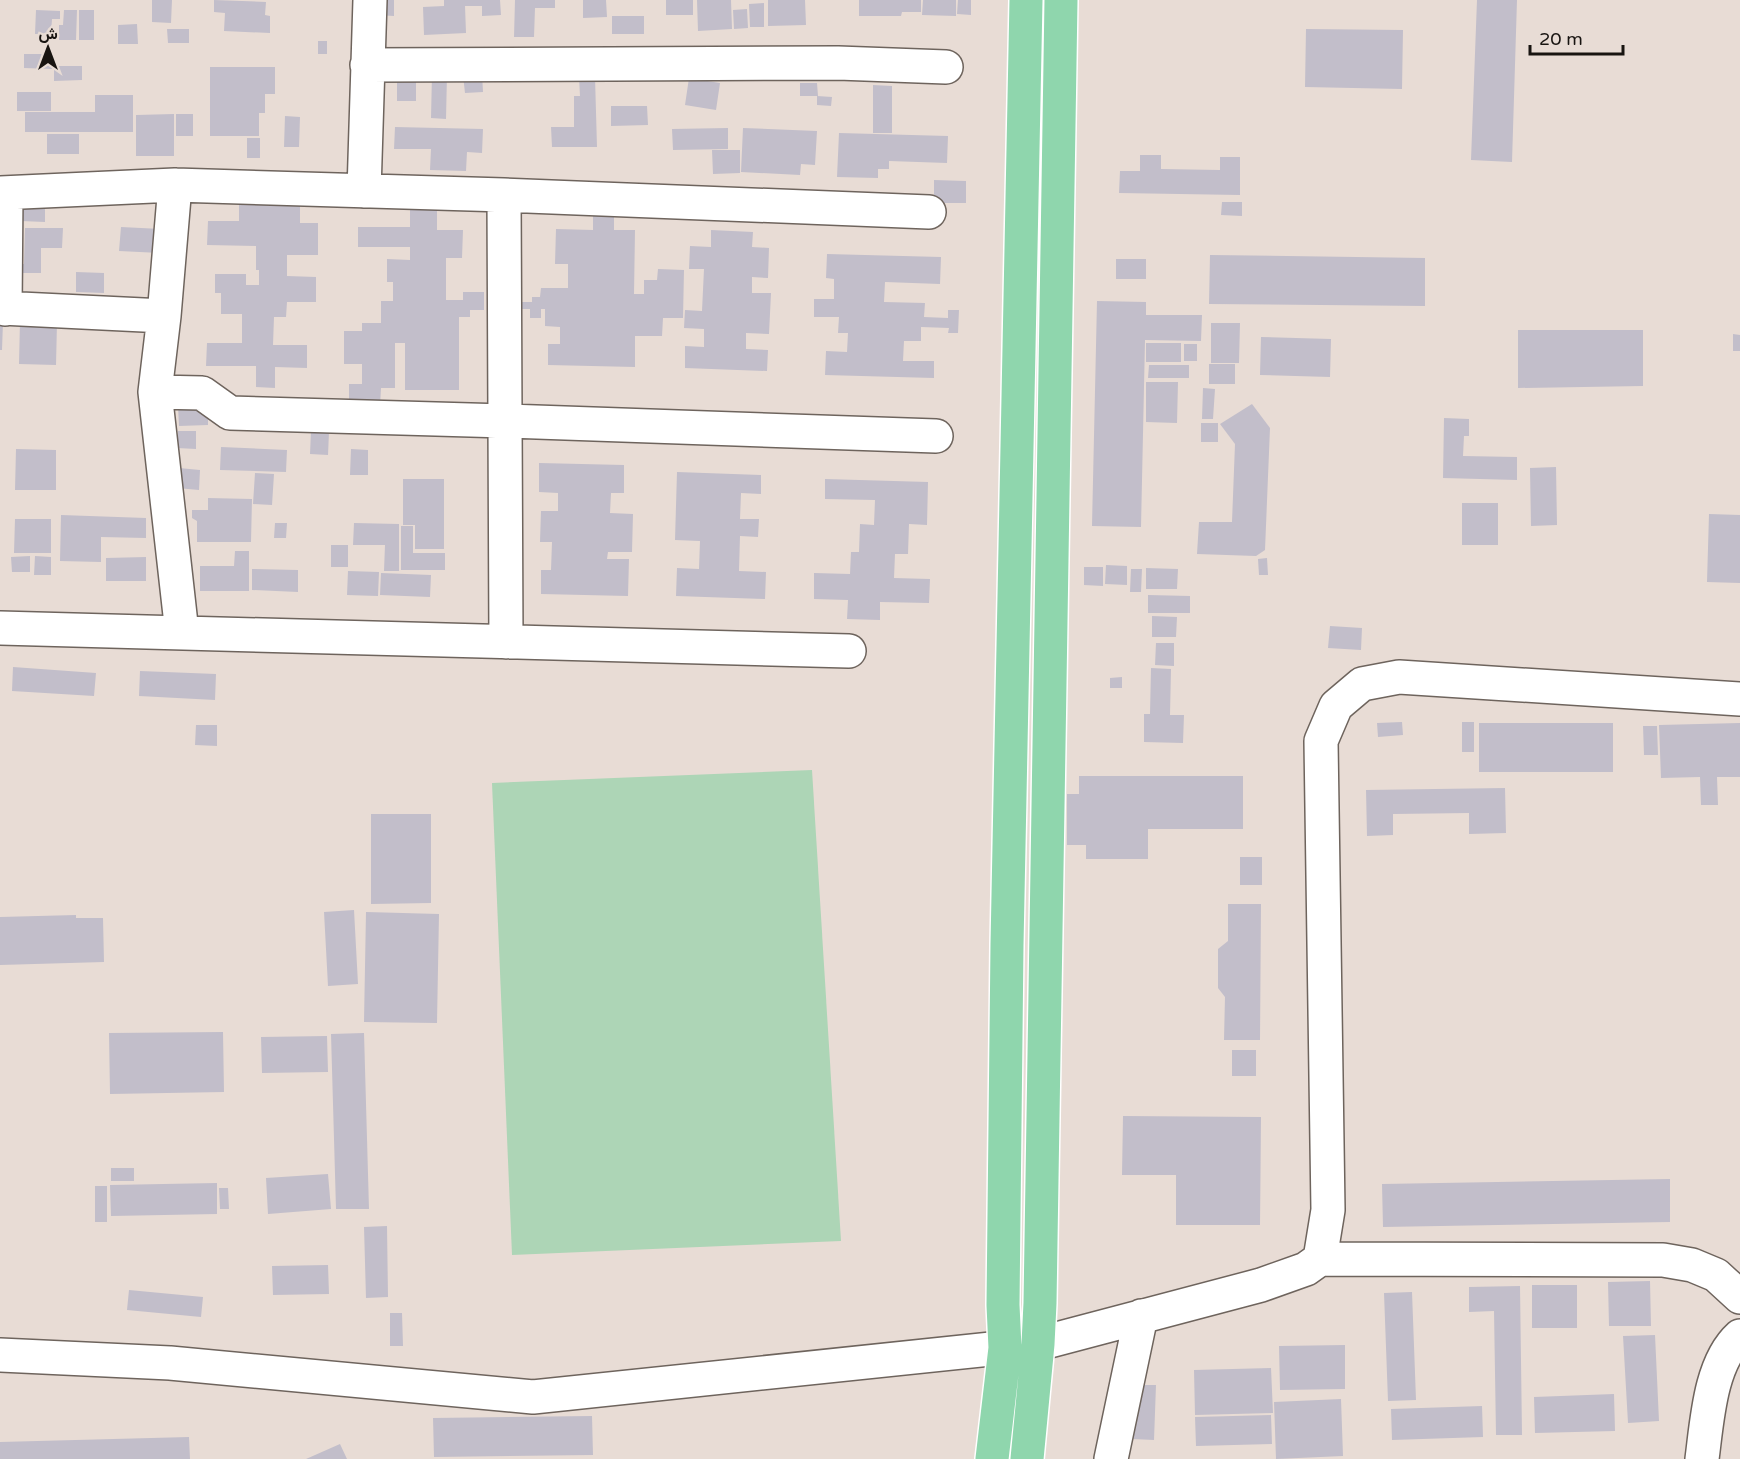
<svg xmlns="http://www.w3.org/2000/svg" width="1740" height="1459" font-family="'Varela Round',Vazirmatn,sans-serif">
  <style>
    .green { fill: #add5b6 }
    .building { fill: #c2beca }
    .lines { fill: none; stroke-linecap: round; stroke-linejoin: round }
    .minor-casing { stroke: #6e645d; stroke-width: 36 }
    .major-casing { stroke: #fff; stroke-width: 36 }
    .minor { stroke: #fff; stroke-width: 33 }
    .major { stroke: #8fd6ad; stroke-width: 33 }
  </style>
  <rect width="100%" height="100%" fill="#e8dcd5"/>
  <path class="green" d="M812,770L841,1241L512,1255L492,783Z"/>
  <path class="building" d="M152,0H172L171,23L152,22Z
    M214,0L266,2L265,15L270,16V33L224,31L225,13L214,12Z
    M377,0H394V16L377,15Z
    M444,0H500L501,15L482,16V6H465L466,33L424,35L423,7L444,6Z
    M515,0H555V8H535L534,37H514Z
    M583,0H606L607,17L583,18Z
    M666,0H693V15H666Z
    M697,0H731L732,29L698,31Z
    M768,0H805L806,25L768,26Z
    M859,0H921V12H902L901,16H859Z
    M923,0H956V16L922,15Z
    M958,0H971V15L957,14Z
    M1477,0H1517L1512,162L1471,160Z
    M764,3V27H750L749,4Z
    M747,9L748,28L734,29L733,10Z
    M36,10L60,11V19H52L51,34H35Z
    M64,10H77L76,40H59V25H63Z
    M79,10H94V40H79Z
    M612,16H644V34H612Z
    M137,24L138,44H118V25Z
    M167,29H189V43H168Z
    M1306,29L1403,30L1402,89L1305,87Z
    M318,41H327V54H318Z
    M24,54H52V69L24,68Z
    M54,66H82V80L54,81Z
    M210,67H275V94H265V113H259V136H210Z
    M397,73H416V101H397Z
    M432,74H447L446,119L431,118Z
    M482,74L483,92L465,93L463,75Z
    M579,77H595L597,147H552L551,127H574V96H580Z
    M689,78L720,83L716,110L685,105Z
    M800,83H817L818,96H800Z
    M873,85L892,86V133H873Z
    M17,92H51V111H17Z
    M95,95H133V132H25V112H95Z
    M817,96L832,97L831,106L817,105Z
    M611,106H647L648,125L611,126Z
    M174,114V156H136V115Z
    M176,114H193V136H176Z
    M285,116L300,117L299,147H284Z
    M395,127L483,129L482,153L467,152L466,171L430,170L431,149H394Z
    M728,128V149L673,150L672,129Z
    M743,128L817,131L815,165L801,164L800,175L741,172Z
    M839,133L948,136L947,163L889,161V169H878V178L837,177Z
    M47,134H79V154H47Z
    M247,138H260V158H247Z
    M712,150H740V173L713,174Z
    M1140,155H1161V169L1220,170V157H1240V195L1119,193L1120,171H1140Z
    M934,180L966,181V203H934Z
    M239,202L300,203V223H318V255H287V276L316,277V302H287L286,317H274L273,345H307V368L275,367V388L256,387V366H206L207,343H242V314H221V293H215V274H246V285H259V270H256V246L207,245L208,221H239Z
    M1222,202H1242V216L1221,215Z
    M22,208L45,209V222L21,221Z
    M410,210H437V230H463L462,258H446V300H463V292H484V310H470V317H459V390H405V343H395V388H381L380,406H349V384H362V364H344V331H362V323H381V301H393V282H387V259L410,260V247H358V227H410Z
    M593,216H614V230H635L634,294H644V280H657L658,269L684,270L683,318H663L662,336H635V367L548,365V344H560V327L545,326V309H541V318H530V309H522V302H532V297H540L541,288H568V264H555L556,229L593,230Z
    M121,227L161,229L160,253L119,251Z
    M25,228H63L62,248H41V273H18V264H24Z
    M711,230L753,232L752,247L769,248L768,278L752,277V293H771L769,334L746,333V349L768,350L767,371L685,368V346L704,347V329L684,328L685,310L702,311L704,269H689L690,246L711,247Z
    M827,254L941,257L940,284L885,282L884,302L925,303L924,317L948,318V310H959L958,333H948L949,328L921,327V341H904L903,361H934V378L825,375L826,351L847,352L848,333H838L839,317H814V299H834V279L826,278Z
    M1210,255L1425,258V306L1209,304Z
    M1116,259H1146V279H1116Z
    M76,272L104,273V293L76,292Z
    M1097,301L1146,302V315H1202L1201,341L1145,340L1141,527L1092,526Z
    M0,321L3,322L2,350H0Z
    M20,321L57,323L56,365L19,364Z
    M1211,323H1240L1239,363H1211Z
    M1518,330H1643V386L1518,388Z
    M1733,334L1740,335V351H1733Z
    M1261,337L1331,339L1330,377L1260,375Z
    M1146,343H1181V362H1146Z
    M1184,344H1197V361H1184Z
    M1209,364H1235V384H1209Z
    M1149,365H1189V378H1148Z
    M1146,382H1178L1177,423L1146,422Z
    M1203,388L1215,389L1213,419H1202Z
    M1252,404L1270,428L1265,550L1256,556L1197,554L1199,522H1232L1235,444L1220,424Z
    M178,406H208V425L179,426Z
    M1444,418L1469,419V436H1464L1463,456L1517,457V480L1443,478Z
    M1201,423H1218V442H1201Z
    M178,431H196V449L177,448Z
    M311,431L329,432L328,455L310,454Z
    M221,447L287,450L286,472L220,470Z
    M16,449L56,450V490H15Z
    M351,449L368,450V475H350Z
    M539,463L624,465V493H611L610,513L633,514L632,552H608L607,559H629L628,596L541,594V570H551L552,542H540L541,511H558V493L539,492Z
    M1556,467L1557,525L1531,526L1530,468Z
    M179,468L200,470L199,490L177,488Z
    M677,472L761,475V494L741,493L740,519H759L758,537L740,536L739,571L766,572L765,599L676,596L677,568L699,569L700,541L675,540Z
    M255,473L274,474L272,505L253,504Z
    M403,479H444V549H415V525H403Z
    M825,479L928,482L927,525L909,524L908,554H895L894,578L930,579L929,603L880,602V620L847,619L848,600L814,599V573L850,574L851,552H859L860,524L874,525L875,500L825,499Z
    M208,498L252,499L251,542H197V521L192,518V510H208Z
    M1462,503H1498V545H1462Z
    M1709,514L1740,515V583L1707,582Z
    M61,515L146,518V538L101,537V562L60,561Z
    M15,519H51V553H14Z
    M275,523H287L286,538H274Z
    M354,523L399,524V571H384L385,545H353Z
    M401,526H413V553H445V570H401Z
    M331,545H348V567H331Z
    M235,551H249V591H200V566H234Z
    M30,556V572H12L11,557Z
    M35,556L51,557V575H34Z
    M146,557V581H106V558Z
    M1267,558L1268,575H1259L1258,559Z
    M1106,565L1127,566V585L1105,584Z
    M1084,567H1103V586L1084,585Z
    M1146,568L1178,569L1177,589H1146Z
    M252,569L298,570V592L252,590Z
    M1131,569H1142L1141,592H1130Z
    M348,571L379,572L378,596L347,595Z
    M381,573L431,575L430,597L380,595Z
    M1148,595L1190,596V613H1148Z
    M1152,616L1177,617L1176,637H1152Z
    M1330,626L1362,628L1361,650L1328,648Z
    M1156,643H1174V666L1155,665Z
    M13,667L96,673L94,696L12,691Z
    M1151,668L1171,669L1170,715H1184L1183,743L1144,742V714H1150Z
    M140,671L216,674L215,700L139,696Z
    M1122,677V688H1110V678Z
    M1402,722L1403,735L1378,737L1377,723Z
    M1462,722H1474V752H1462Z
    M1479,723H1613V772H1479Z
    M1740,723V777H1717L1718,805H1701L1700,777L1661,778L1659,725Z
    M196,725H217V746L195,745Z
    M1643,726H1657L1658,755H1644Z
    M1079,776H1243V829H1148V859H1086V845H1067V794H1079Z
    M1505,788L1506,833L1469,834V813L1393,814V835L1367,836L1366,790Z
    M371,814H431V903L371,904Z
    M1240,857H1262V885H1240Z
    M1228,904H1261L1260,1040H1224L1225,997L1218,988V949L1228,941Z
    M354,910L358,984L328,986L324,912Z
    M366,912L439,914L437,1023L364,1022Z
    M76,915V918H103L104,962L0,965V917Z
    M223,1032L224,1092L110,1094L109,1033Z
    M364,1033L369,1209H336L331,1034Z
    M327,1036L328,1072L262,1073L261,1037Z
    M1232,1050H1256V1076H1232Z
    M1123,1116L1261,1117L1260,1225H1176V1175H1122Z
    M111,1168H134V1181H111Z
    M328,1174L331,1209L268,1214L266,1178Z
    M1670,1179V1222L1383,1227L1382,1184Z
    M217,1183V1214L111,1216L110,1185Z
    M95,1186H107V1222H95Z
    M219,1188H228L229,1209H220Z
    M387,1226L388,1297L366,1298L364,1227Z
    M328,1265L329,1294L273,1295L272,1266Z
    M1650,1281L1651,1326H1609L1608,1282Z
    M1532,1285H1577V1328H1532Z
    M1520,1286L1522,1435H1496L1494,1311L1469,1312V1287Z
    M129,1290L203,1297L201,1317L127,1310Z
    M1412,1292L1416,1400L1388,1401L1384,1293Z
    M390,1313H402L403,1346H390Z
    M1655,1335L1659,1421L1628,1423L1623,1336Z
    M1345,1345V1389L1280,1390L1279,1346Z
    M1271,1368L1273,1413L1195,1415L1194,1370Z
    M1134,1385H1156L1154,1440L1132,1439Z
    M1614,1394L1615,1431L1535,1433L1534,1397Z
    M1341,1399L1343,1456L1276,1459L1274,1402Z
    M1482,1406L1483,1437L1392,1440L1391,1409Z
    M1271,1415L1272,1444L1196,1446L1195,1417Z
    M592,1416L593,1455L434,1457L433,1418Z
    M189,1437L190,1459H0V1442Z
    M340,1444L347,1459H306Z"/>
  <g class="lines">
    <g class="minor-casing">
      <path id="minor" d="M367,65L838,63L946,67
        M175,185L164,316L155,392L182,633
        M364,191L370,0
        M0,193L175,185L504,195L929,212
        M504,195L506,642
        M0,308L164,316
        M5,309L6,193
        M155,392L202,393L230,413L505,421L936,436
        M0,628L849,651
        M1320,1259L1663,1260L1692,1265L1716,1275L1740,1297
        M0,1355L170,1363L533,1397L1038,1344L1261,1285L1306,1269L1320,1259L1328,1210L1321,741L1336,706L1362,684L1399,677L1740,699
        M1111,1459L1141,1316
        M1702,1459C1707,1421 1710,1363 1740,1336"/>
    </g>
    <g class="major-casing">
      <path id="major" d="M992,1459L1005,1348L1003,1305L1007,945L1026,0
        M1027,1459L1038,1344L1040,1303L1061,0"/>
    </g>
    <use href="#minor" class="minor"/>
    <use href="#major" class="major"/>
  </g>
  <g transform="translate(48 48)" stroke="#e8dcd5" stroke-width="4.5" paint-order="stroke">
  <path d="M0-4.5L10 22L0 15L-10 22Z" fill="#181411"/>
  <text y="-9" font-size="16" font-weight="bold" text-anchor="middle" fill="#181411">ش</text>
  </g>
  <path d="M1530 45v9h93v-9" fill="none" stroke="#181411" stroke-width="3"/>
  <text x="1539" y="45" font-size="18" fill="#181411" stroke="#e8dcd5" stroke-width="4.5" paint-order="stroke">20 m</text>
</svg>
